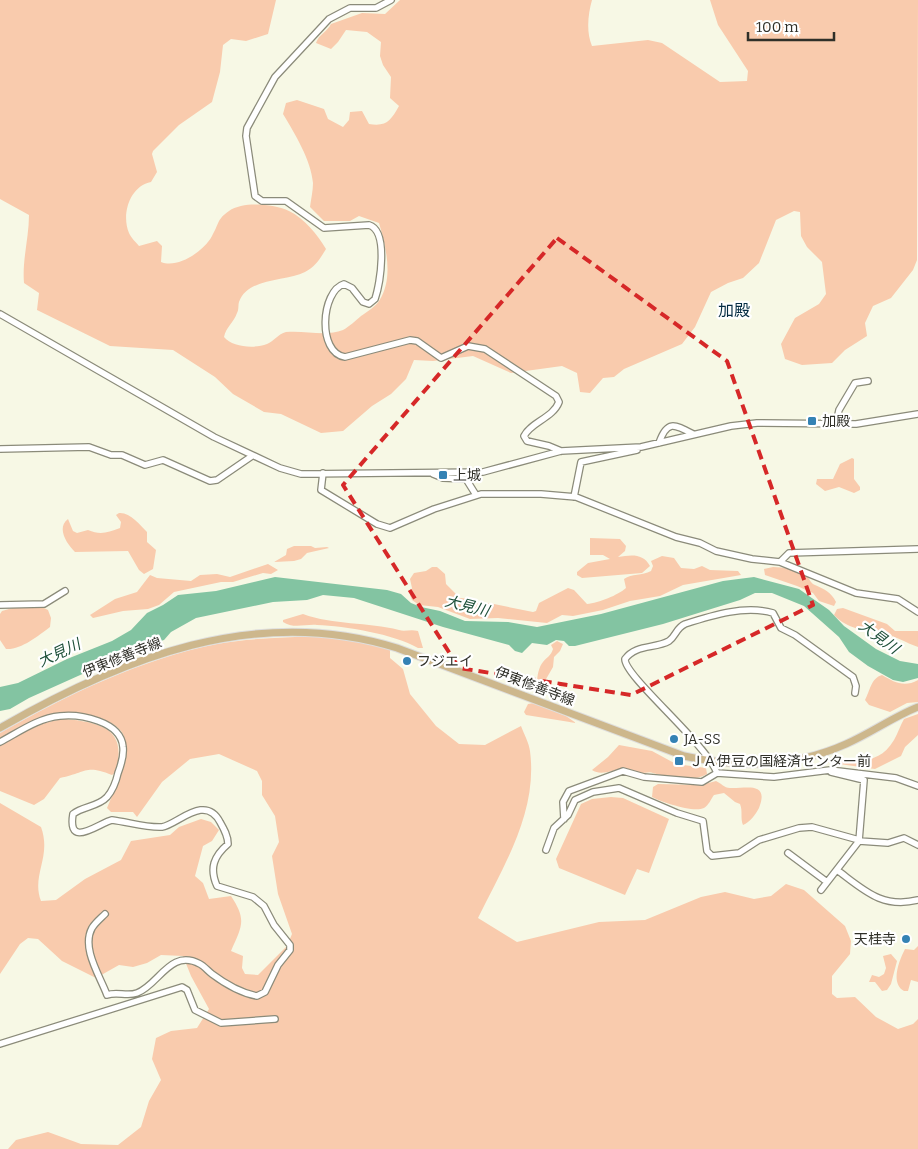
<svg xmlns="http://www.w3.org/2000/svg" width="918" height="1149" font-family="Bitter,'Noto Sans JP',serif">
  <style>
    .green { fill: #f9cbad }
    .water { fill: #83c4a2 }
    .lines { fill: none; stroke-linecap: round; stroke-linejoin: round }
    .minor-casing { stroke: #8b8b7a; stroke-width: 8 }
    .major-casing { stroke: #dededd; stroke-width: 9 }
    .minor { stroke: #fff; stroke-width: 5.5 }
    .major { stroke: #cdb78c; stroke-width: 7 }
    .marked { fill: none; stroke: #d62828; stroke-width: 4; stroke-dasharray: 10 6; stroke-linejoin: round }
    .poi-dot { fill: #3482b4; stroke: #fff; stroke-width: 2 }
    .labels { text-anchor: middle; stroke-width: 4.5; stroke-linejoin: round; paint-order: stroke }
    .poi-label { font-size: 14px; fill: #303029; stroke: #fff; text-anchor: start }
    .street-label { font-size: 14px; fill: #303029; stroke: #fff }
    .water-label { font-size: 15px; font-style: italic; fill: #1d4f38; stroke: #fff }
    .quarter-label { font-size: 16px; fill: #062d44; stroke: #fff }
  </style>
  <rect width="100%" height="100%" fill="#f7f8e5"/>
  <path class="green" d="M0,0H276L268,34L246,41L231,39L223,45L220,72L212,102L179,125L153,151L152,154L157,172L151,182C130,186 121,214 129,233C131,238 136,242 139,246L157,241L162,246L161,262C178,269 204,251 212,236C219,224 217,219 229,211C243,201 274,204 289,211C304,218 318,235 326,249C320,259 315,267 305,272C286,282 248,277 239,302C238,305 239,310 237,313C234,322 226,327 224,337C232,347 254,349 267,344C274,341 278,334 286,332C305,330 325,337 343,330C349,327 356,320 361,316C367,312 375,307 379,301C394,278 386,247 379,223L359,216L350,221H324L310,207C311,199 313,191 313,183C311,160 295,134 283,114L286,103L297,100L324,109L328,119L343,127L349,120L350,112L362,111L369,124C387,127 391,120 399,106L390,98L391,77L383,65L380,56L381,42L367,32L346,30L338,42L331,49L316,43C319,34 327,32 331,24L362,13L385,14L400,0H592C588,14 586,32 592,46L648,40L662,43L720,82L747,81L748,71L718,25L710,0H918L917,260L913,270L891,298L873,306L865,323L867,336L845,350L832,363L802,365L785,359L781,344L795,318L819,304L826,294L822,262L807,247L801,236L800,212L794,211L776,220L759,263L743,278L728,283L711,292L695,327L682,344L624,369L614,377L603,378L590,393L580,392L577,373L562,366L511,373L473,356L433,361L414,360L406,379L391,394L372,406L343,431L321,433L281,414L264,412L233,394L215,377L173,350L110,346L37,310L39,293L24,283C22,260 29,238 29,215L0,199Z
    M852,458L854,459V479L860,487V490L854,493L839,487L825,491L816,484L817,479H833L840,464Z
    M119,513C130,512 140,525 147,532V542L156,550L153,569L144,574L139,570L128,551L75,552C67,544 56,528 68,519L73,531L77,533L88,530C100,535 107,533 120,528L121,522L116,515Z
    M590,538L620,539L626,546L625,551L618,557C631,555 643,553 650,566L642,573L582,578L577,575V572L588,563L610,559L603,555H590Z
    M294,546H311L315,548L327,547L329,548L307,553L301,559L294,561L274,562L286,555L287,549Z
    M662,556L674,558L681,568L694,569L702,566L710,570L738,571L741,575L683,585L660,596L630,601L603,610L573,616L562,615L547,623L498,618L470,619L438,607L419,605L412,600L410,595L412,588L410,579L414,573L426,571L432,567H437L445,574L446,584L460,598L472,599L477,603H489L533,612L536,611L539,603L568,588L574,590L587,604C599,603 618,595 626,588L624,579C632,573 642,576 651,571L653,566L651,561Z
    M268,564L278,570L271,574L263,573L233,582H221L174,592L159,605L148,609L123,611L93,618L90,615L115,599L137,592L150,575L157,578L191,581L200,575L217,574L230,577Z
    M773,567C782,567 800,570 807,576C810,579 810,583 815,585C824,589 831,592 836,602L834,606L819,601L813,593L797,586L765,575L764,569Z
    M16,607H42L48,610L51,618L50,627C38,636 21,650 6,649L0,640V614L2,611Z
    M843,608L887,624L895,631H918V647C906,643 894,635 881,633C862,629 849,630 834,615L837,609Z
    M303,614C333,625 368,622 399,630C405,632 410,629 418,631L423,648H418C394,634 345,626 317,625C305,624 293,629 283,622V620Z
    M315,636L355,641L390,649V658L403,669L410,694L436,726L459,744L485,745L521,726C524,734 529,743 530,751C538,812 504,865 478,918L517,942L599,922L645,920L701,897L725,892L754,899L771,896L786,884L804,890L845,926L851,941L850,954L832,976V994L837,998L855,997L876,1017L898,1029L913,1024L918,1019V1149H8L16,1140L48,1132L81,1144L118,1145L141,1127L149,1101L161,1080L152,1059L156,1038L171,1031L197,1028L209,1009L191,976L183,956L161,955L147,963L133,967L119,965L96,978L62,961L38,939L28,938L20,944L0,974V803L41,827C52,857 31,875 41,901L56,900L85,879L121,860L131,841L170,835L179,827L201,819L211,822L219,830L212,841L203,846L195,876L203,883L209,899L231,896C247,920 242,926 231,951L243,956L242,968L245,974L258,975L287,946L292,934L278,894L272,856L279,842L275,816L262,795V781L257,771L219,754L190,759L162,782L137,817L133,812H111L107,808C114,792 134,747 121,731C114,723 105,720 95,717C83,714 68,711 57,713C37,716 18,730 0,738V733C67,695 141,659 217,644C249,638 283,638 315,636Z
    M557,641L563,644L560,651L554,657L553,667L538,693C536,684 537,669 543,662C547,657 551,656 553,649L551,645Z
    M882,675C894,682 904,688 918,680V702L907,703L890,712L869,705L865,700C870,691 871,678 882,675Z
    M534,703L566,716L576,723L526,715L524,712L528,704Z
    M918,714V735L905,747L901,756L875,769L825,762L833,756C857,762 879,765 894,740C898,733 900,726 904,719Z
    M66,719C103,723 127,729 116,772L112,775C85,764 86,773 60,778L44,799L34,805L0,791V744C22,734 42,720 66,719Z
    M619,745L652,751L676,764L706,768L707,774C692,783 668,777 653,773C649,771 643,774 638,773C634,771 631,769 626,769C615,768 602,777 592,770L608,757Z
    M716,781C721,783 724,788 730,788C744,789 770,780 759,808C756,814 750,822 743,825C740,818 743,811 740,804L735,802L724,793L714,795C711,799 709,805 704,808C693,813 662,802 652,797L653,787L658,784L701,785Z
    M611,797L623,798L669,819L649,873L637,869L625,895L559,868L556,859L581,804L592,799Z
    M918,946V982L911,980L908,991H904C890,983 899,961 905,949L914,950Z
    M891,954L897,961L891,984L887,990L882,991L875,982H869L872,975L879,977L884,974L886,968L883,956Z"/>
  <path class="water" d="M275,577L387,590L401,594L411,603L421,607L440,611L465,621L508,622L537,627L601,614L723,581L754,577L799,589L829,610L844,626L876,649L900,661L918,664V678L903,682L893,680L868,666L849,652L839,637L804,606L772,593H755L740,600L663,624L575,646H569L564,641L556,640L547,645L532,643L522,653L515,651L509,645L443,627L354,598L323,595L307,600L273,602L196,618L171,632L164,640L147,645L29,698L10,709L0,711V687L18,683L67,659L112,641L131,630L147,613L163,605L178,595L216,591Z"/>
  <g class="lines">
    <g class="minor-casing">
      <path id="minor" d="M391,0L376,8H350L329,19L275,77L247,128L246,136L255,196L262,201H286L324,228L369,225C389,231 380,284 375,299L369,304L363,302L352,288L344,284C321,291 317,353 345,357L410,340L417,341L441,358L468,346L485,349L556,396L559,402C553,418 531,422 524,436L527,441L549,446L561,451
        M0,314L214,437L280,468L301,474L483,472L561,451L641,447L731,426L757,423L856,424L918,414
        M836,424L839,410L855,383L868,381
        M659,443C667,420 674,424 693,434
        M0,449L89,447L111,455H122L145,465L163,460L210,481L217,480L252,456
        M323,473L321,490L377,524L390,528L434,509L481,494H541L576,497L676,537L700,543L716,551L752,559L780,562L789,553L918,549
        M433,474L443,478L466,479L476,495
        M574,497L581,462L637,450
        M780,562L856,593L898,599L918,612
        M0,605L44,604L65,591
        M855,693L856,686L853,677L795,635L781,628L773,613C745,605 713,615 685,624C676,628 676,636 669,641C655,649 636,644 625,659C624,676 706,743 717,773L774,777L830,770L896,778L918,786
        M0,742C19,732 38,718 60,716C80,714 121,721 123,747C124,755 121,765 118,773C116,782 113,790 107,797C98,807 83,806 73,814C67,850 99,823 112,820C128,822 147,828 162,827C177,825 205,793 220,822C224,829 228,836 228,844C214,856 209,868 217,886L253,897L264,906L274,925L290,945V950L278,965L265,992L257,996C241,993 224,983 212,974C208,971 204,966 200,964C170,948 159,985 137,993C126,997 118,991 107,995C100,976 81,948 92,928C95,923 101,918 105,914
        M564,819L563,802L569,791L623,771L644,777L702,782L717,773
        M859,841L888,843L904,838L918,845
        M546,850L554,828L568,815L575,800L593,792L619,788L677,813L703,821L707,851L712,856L739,853L759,840L799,828L812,827L859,840
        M788,853L827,882
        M837,870C864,890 882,909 918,900
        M821,890L859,841L864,780L831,772
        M0,1044L182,987L187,990L195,1010L221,1023L275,1019"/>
    </g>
    <g class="major-casing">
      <path id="major" d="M0,728C122,658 256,604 397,648L684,756C738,768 795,767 846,744C871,733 893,717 918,707"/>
    </g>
    <use href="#minor" class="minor"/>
    <use href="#major" class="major"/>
  </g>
  <path class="marked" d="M557,238L727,361L813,605L631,695L459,668L343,485Z"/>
  <g class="poi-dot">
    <rect x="807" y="416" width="10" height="10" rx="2.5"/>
    <rect x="438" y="470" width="10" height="10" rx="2.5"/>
    <circle cx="407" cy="661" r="5"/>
    <circle cx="674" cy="739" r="5"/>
    <rect x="674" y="756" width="10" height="10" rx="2.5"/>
    <circle cx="906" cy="939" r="5"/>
  </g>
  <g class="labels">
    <g class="poi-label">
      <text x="822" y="426">加殿</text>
      <text x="453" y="480">上城</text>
      <text x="417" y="666">フジエイ</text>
      <text x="684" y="744">JA-SS</text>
      <text x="689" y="766">ＪＡ伊豆の国経済センター前</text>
      <text x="896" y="944" text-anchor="end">天桂寺</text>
    </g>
    <g class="street-label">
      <text transform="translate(122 657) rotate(-22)" y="5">伊東修善寺線</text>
      <text transform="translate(535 686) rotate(21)" y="5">伊東修善寺線</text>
    </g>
    <g class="water-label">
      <text transform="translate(467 606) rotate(14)" y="5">大見川</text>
      <text transform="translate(879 637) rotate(36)" y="5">大見川</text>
      <text transform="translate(59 653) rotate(-25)" y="5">大見川</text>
    </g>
    <g class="quarter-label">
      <text x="734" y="316">加殿</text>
    </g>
  </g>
  <path d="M748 32v8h86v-8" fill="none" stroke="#303029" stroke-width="2.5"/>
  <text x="756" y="32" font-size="15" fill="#303029" stroke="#ffffff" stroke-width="4" paint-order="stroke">100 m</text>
</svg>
